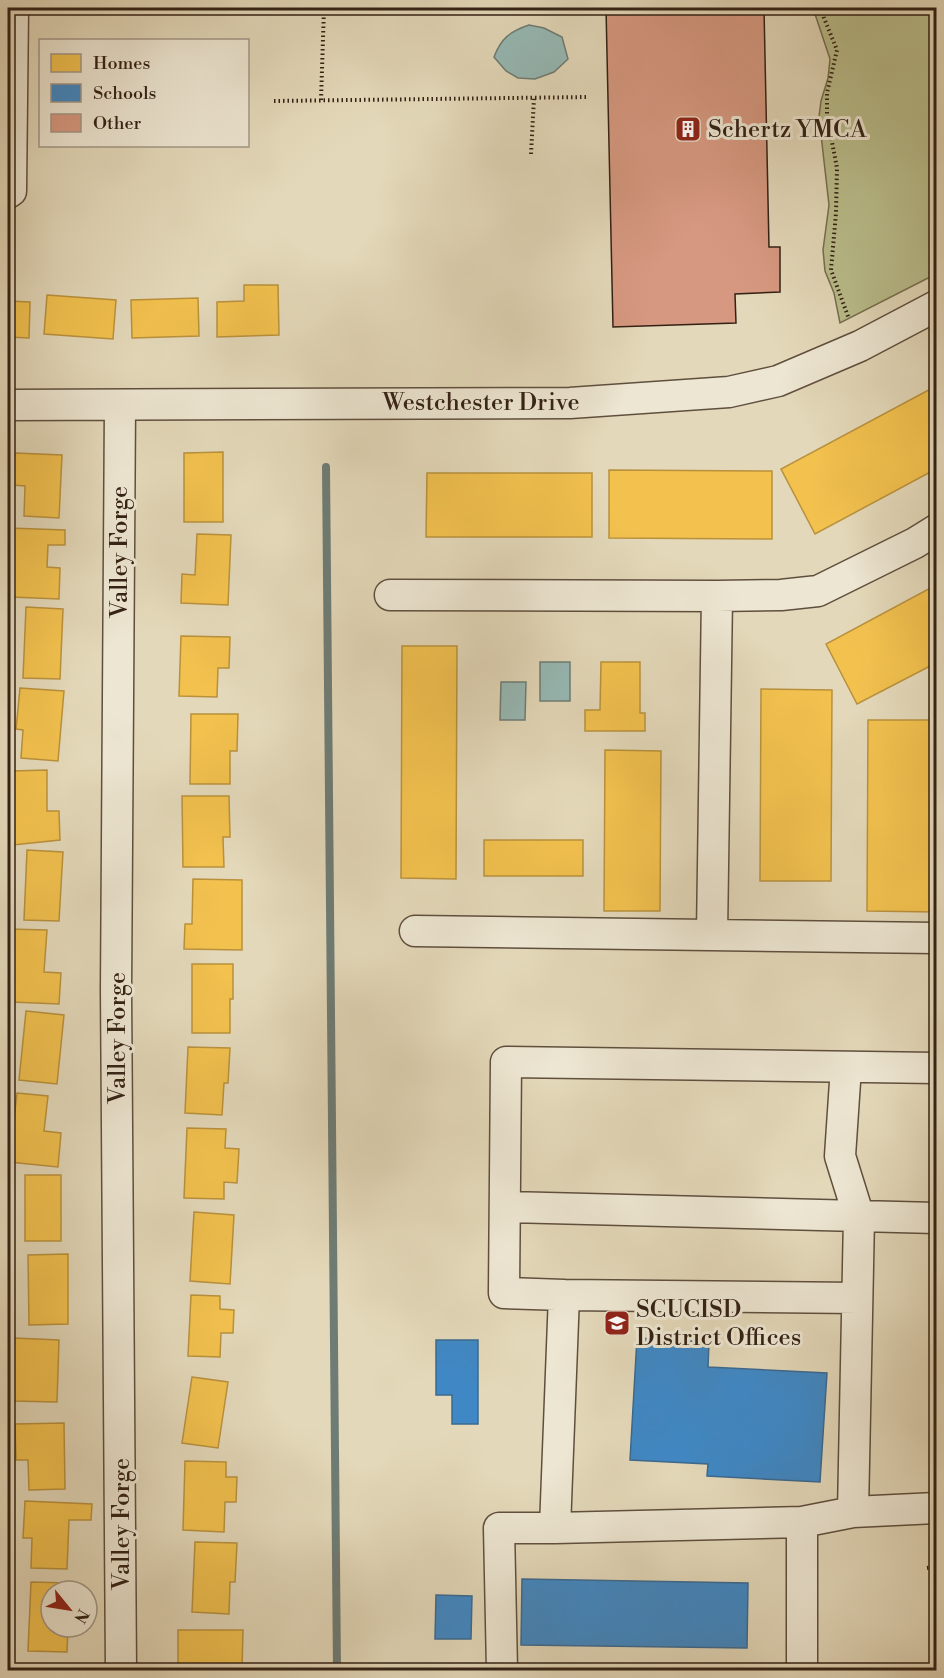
<svg xmlns="http://www.w3.org/2000/svg" width="944" height="1678" font-family="'Libre Bodoni',serif">
  <style>
    .green { fill: #b9bd8b; stroke: #766f50; stroke-width: 1.5 }
    .water { fill: #96b9b5; stroke: #6e7c75; stroke-width: 1.5 }
    .homes { fill: #f2c14e; stroke: #b9913d; stroke-width: 1.5 }
    .schools { fill: #3f88c5; stroke: #3b6990; stroke-width: 1.5 }
    .lines { fill: none; stroke-linecap: round; stroke-linejoin: round }
    .stream { stroke: #6e7c75; stroke-width: 8 }
    .building { fill: #d69880; stroke: #332115; stroke-width: 1.5 }
    .minor-casing { stroke: #5f4f3e; stroke-width: 33 }
    .path { stroke: #332115; stroke-width: 4; stroke-dasharray: 1.5 3; stroke-linecap: butt }
    .minor { stroke: #ede6d2; stroke-width: 30 }
    .labels { text-anchor: middle; stroke-width: 6; stroke-linejoin: round; paint-order: stroke }
    .poi-label { font-size: 24px; fill: #332115; stroke: #ede6d2; text-anchor: start }
    .street-label { font-size: 24px; fill: #332115; stroke: #ede6d2 }
  </style>
  <rect width="100%" height="100%" fill="#e3d8b9"/>
  <filter id="stains"><feTurbulence type="fractalNoise" baseFrequency=".00333" numOctaves="4"/><feColorMatrix values="0 0 0 0 .2 0 0 0 0 .09 0 0 0 0 .02 0 0 0 .5 -.17"/></filter>
  <radialGradient id="worn" r=".72"><stop offset=".6" stop-color="#630" stop-opacity="0"/><stop offset="1" stop-color="#630" stop-opacity=".3"/></radialGradient>
  <path class="green" d="M813,8H936V274L840,323L834,293L825,271L823,250L829,205L819,117L821,101L828,78L830,59Z"/>
  <path class="water" d="M529,25L544,28L562,37L568,59L554,72L535,79L518,78L506,71L494,57C501,38 511,31 529,25Z
    M540,662H570V701H540Z
    M501,682H526L525,720H500Z"/>
  <path class="homes" d="M244,285H278L279,335L217,337V302L244,301Z
    M47,295L116,300L113,339L44,334Z
    M198,298L199,336L132,338L131,300Z
    M8,301L30,302L29,338L8,337Z
    M936,386V469L815,534L781,469Z
    M223,452V522H184V453Z
    M15,453L62,455L59,518L24,516L25,486L13,485Z
    M609,470L772,471V539L609,538Z
    M427,473H592V537H426Z
    M8,528L65,530V545H48L47,567L60,568L59,599L11,597L12,566H8Z
    M197,534L231,535L228,605L181,603L182,574L195,575Z
    M936,585V663L857,704L826,644Z
    M26,607L63,609L60,679L23,678Z
    M181,636L230,637L229,668H218L217,697L179,696Z
    M402,646H457L456,879L401,878Z
    M601,662H640V713H645V731H585V710H600Z
    M20,688L64,691L58,761L21,758L23,730L16,729Z
    M761,689L832,690L831,881H760Z
    M191,714H238L237,751H230V784H190Z
    M868,720H936V912L867,911Z
    M605,750L661,751L660,911H604Z
    M47,770V811H59L60,840L13,845L12,771Z
    M182,796H229L230,837H223L224,867H183Z
    M484,840H583V876H484Z
    M27,850L63,852L59,921L24,920Z
    M193,879L242,880V950L184,949L185,924H192Z
    M8,929L47,930L44,972L61,973L59,1004L11,1002L14,949H8Z
    M192,964H233V999H230V1033H192Z
    M26,1011L64,1015L57,1084L19,1080Z
    M188,1047L230,1048L228,1083H224L222,1115L185,1113Z
    M17,1093L48,1096L44,1131L61,1133L58,1167L9,1162Z
    M187,1128L226,1129L225,1148L239,1149L237,1183L224,1182V1199L184,1198Z
    M25,1175H61V1241H25Z
    M194,1212L234,1215L230,1284L190,1281Z
    M68,1254V1324L29,1325L28,1255Z
    M191,1295L220,1296V1309L234,1310L233,1333H221L220,1357L188,1356Z
    M14,1338L59,1340L57,1402L12,1401Z
    M192,1377L228,1382L218,1448L182,1443Z
    M64,1423L65,1489L29,1490L28,1460H16L15,1424Z
    M185,1461L226,1462V1477H237L236,1502H225L224,1532L183,1530Z
    M25,1501L92,1504L91,1520H69L67,1569L31,1568L32,1538H23Z
    M195,1542L237,1543L235,1582H230L229,1614L192,1612Z
    M31,1582L69,1583V1591H51V1627H68L67,1652L28,1651Z
    M178,1630H243L242,1670H178Z
    M20,1666H68V1670H20Z"/>
  <path class="schools" d="M637,1338L709,1342L708,1367L827,1373L820,1482L707,1476L708,1464L630,1460Z
    M436,1340H478V1424H452V1395H436Z
    M522,1579L748,1583L747,1648L521,1645Z
    M436,1595L472,1596L471,1639H435Z"/>
  <g class="lines">
    <path class="stream" d="M326,467L337,1670"/>
  </g>
  <path class="building" d="M375,8H532V10L375,11Z
    M606,8H695V11L764,9L769,247H780V292L735,294L736,323L613,327Z"/>
  <g class="lines">
    <g class="minor-casing">
      <path id="minor" d="M8,193L11,191L13,8
        M8,405L570,403L729,392L778,381L860,346L936,306
        M120,405L116,990L121,1670
        M390,595L717,596L781,595L818,591L915,543L936,530
        M415,931L936,938
        M712,934L717,596
        M846,1067L840,1156L859,1217L853,1512
        M505,1207L936,1218
        M564,1295L857,1298
        M802,1522V1670
        M555,1528L802,1522L853,1512L936,1508
        M502,1670L499,1528H555L564,1295L504,1293L506,1062L936,1068"/>
    </g>
    <path class="path" d="M822,8L824,18L837,50L827,93V116L837,168L836,213L831,270L849,319
      M321,100L324,8
      M274,101L589,97
      M531,154L534,98
      M927,1568L936,1567"/>
    <use href="#minor" class="minor"/>
  </g>
  <defs>
    <g id="building-square" transform="scale(1.35)"><rect x="-9" y="-9" width="18" height="18" rx="4" fill="#8f2418" stroke="#ede6d2"/><path d="M-4-6H4V6H1V3H-1V6H-4ZM-2.5-4.3h1.7v1.8h-1.7ZM.8-4.3h1.7v1.8H.8ZM-2.5-1h1.7V.8h-1.7ZM.8-1h1.7V.8H.8Z" fill="#fff"/></g>
    <g id="school-square" transform="scale(1.35)"><rect x="-9" y="-9" width="18" height="18" rx="4" fill="#8f2418" stroke="#ede6d2"/><path d="M0-5L7-2L0 1L-7-2ZM-4 1L0 2.5L4 1V4Q0 6-4 4Z" fill="#fff"/></g>
  </defs>
  <g fill-rule="evenodd">
    <use href="#building-square" x="688" y="129"/>
    <use href="#school-square" x="617" y="1323"/>
  </g>
  <g class="labels">
    <g class="poi-label">
      <text x="708" y="137">Schertz YMCA</text>
      <text x="636" y="1317">SCUCISD<tspan x="636" dy="28">District Offices</tspan></text>
    </g>
    <g class="street-label">
      <text x="481" y="410">Westchester Drive</text>
      <text transform="translate(119 552) rotate(-90)" y="8">Valley Forge</text>
      <text transform="translate(117 1038) rotate(-90)" y="8">Valley Forge</text>
      <text transform="translate(121 1524) rotate(-90)" y="8">Valley Forge</text>
    </g>
  </g>
  <rect width="944" height="1678" fill="none" stroke="#e3d8b9" stroke-width="30"/>
  <rect x="9" y="9" width="926" height="1660" fill="none" stroke="#332115" stroke-width="3"/>
  <rect x="15" y="15" width="914" height="1648" fill="none" stroke="#332115" stroke-width="1.5"/>
  <rect x="39" y="39" width="210" height="108" fill="#ede6d2" stroke="#a39786" stroke-width="1.5"/>
  <rect x="51" y="54" width="30" height="18" fill="#f2c14e" stroke="#a39786" stroke-width="1.5"/>
  <text x="93" y="69" font-size="18" fill="#332115">Homes</text>
  <rect x="51" y="84" width="30" height="18" fill="#3f88c5" stroke="#a39786" stroke-width="1.5"/>
  <text x="93" y="99" font-size="18" fill="#332115">Schools</text>
  <rect x="51" y="114" width="30" height="18" fill="#d69880" stroke="#a39786" stroke-width="1.5"/>
  <text x="93" y="129" font-size="18" fill="#332115">Other</text>
  <g transform="translate(69 1609) rotate(120)"><circle r="28" fill="#ede6d2" stroke="#a39786" stroke-width="1.5"/>
  <path d="M0-4.5L10 22L0 15L-10 22Z" fill="#8f2418"/>
  <text y="-9" font-size="16" font-weight="bold" text-anchor="middle" fill="#332115">N</text>
  </g>
  <rect width="100%" height="100%" filter="url(#stains)"/>
  <rect width="100%" height="100%" fill="url(#worn)"/>
</svg>
